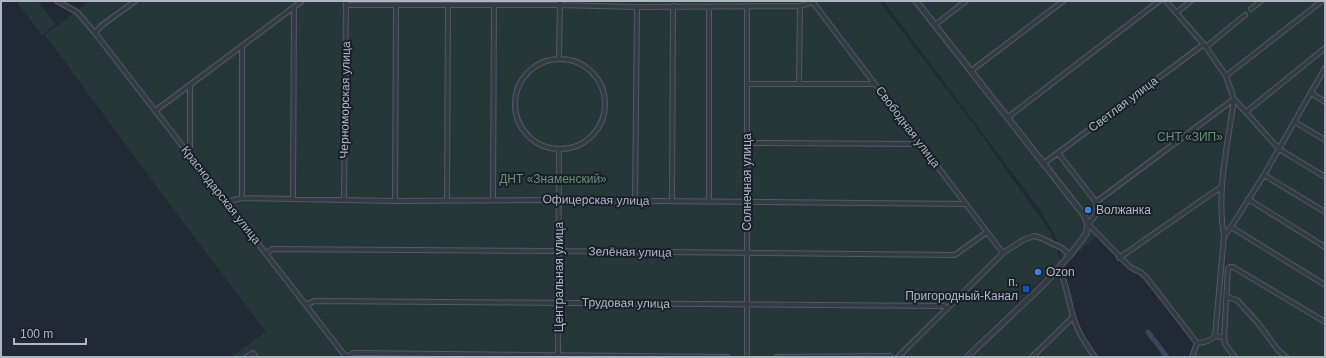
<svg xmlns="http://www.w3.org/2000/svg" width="1326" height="358" font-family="Arial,sans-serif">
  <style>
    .green { fill: #263738 }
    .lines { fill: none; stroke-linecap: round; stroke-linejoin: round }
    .canal { stroke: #38465d; stroke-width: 5 }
    .minor-casing { stroke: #525863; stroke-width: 6 }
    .tertiary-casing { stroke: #525863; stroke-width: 7 }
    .minor { stroke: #343b45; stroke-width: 4 }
    .tertiary { stroke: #343b45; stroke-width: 5 }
    .shop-dot { fill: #3f7fe0; stroke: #1a202a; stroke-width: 1.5 }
    .transit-dot { fill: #1a4fb4; stroke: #1a202a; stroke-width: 1.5 }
    .labels { text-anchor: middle; stroke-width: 4; stroke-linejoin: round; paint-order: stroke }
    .street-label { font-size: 12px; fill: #afb5c2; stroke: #1a202a }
    .park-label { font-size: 12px; fill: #689073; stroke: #1a202a }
    .poi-label { font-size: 12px; fill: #afb5c2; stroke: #1a202a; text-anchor: start }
  </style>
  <rect width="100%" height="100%" fill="#212935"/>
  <path class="green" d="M16,1H37L56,24L42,35Z
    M89,1H879L978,130L1051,233L1061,261L961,357H230L266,332L170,205L45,35Z
    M883,1H1325V357H1191L1194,343L1140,274L1125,266L1097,236L1065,264L1062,259L1054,233L1040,210Z
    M1059,269L1073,317L1094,356L1098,357H967Z"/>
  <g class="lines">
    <path class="canal" d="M1148,332L1167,357"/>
    <g class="minor-casing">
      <path id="minor" d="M57,1L77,12L95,33L346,357
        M812,1L1003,253
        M1166,1L1206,47L1226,76L1234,99L1279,149L1325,177
        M346,5H560L637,7L800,6L813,2
        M1251,9L1261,1
        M1176,13L1191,1
        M935,25L966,1
        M95,33L101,26L135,1
        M242,47V198
        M1206,47L1245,15
        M559,58L560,1
        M515 104a45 45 0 1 1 90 0a45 45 0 1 1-90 0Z
        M971,71L1063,1
        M1226,76L1322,1
        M747,84H875
        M799,84L800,6
        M1311,93L1325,102
        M155,111L302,1
        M1246,112L1325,48
        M1007,118L1159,1
        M1295,122L1325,140
        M747,143L921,144
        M1058,153L1096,202
        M190,155V85
        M1043,164L1204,44
        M1264,175L1325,212
        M293,198L294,7
        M1248,199L1325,247
        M344,200L346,1
        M447,200L448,5
        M493,200L494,5
        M395,201L396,5
        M635,201L637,7
        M672,201L673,6
        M226,202L242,198L395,201L554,200L966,204
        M709,202V7
        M1231,227L1325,285
        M1224,236C1216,190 1228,144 1234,99
        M267,253L272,249L559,251L955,255L987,232
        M1119,258L1221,187
        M1059,269C1067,284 1068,300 1073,316C1077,331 1086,345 1095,357
        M1227,297L1237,300L1258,323L1278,350L1286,357
        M306,305L314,301L944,306L947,309
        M1215,336L1224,337L1225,344L1235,357
        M1224,337L1228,269L1230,267H1233L1325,322
        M1197,343C1204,343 1210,341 1215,336L1224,236L1231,227L1264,175L1325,68
        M246,357L253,353L256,357
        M346,357L353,353L728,357
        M558,357L559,149
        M747,357V7
        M777,357L890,356L891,357
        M898,357L1003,253L1023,240L1034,236L1041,238L1062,248L1070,255
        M1032,357L1073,317
        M1192,357L1197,343L1146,277L1140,272L1130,267L1088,224C1095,216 1099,213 1096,202L1234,99"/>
    </g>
    <g class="tertiary-casing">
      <path id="tertiary" d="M916,1L1084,215L1088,224L1086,234L1070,255L1045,283L967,357"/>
    </g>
    <use href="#minor" class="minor"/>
    <use href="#tertiary" class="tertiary"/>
  </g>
  <g class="shop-dot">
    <circle cx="1088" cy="210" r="4"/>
    <circle cx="1038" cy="272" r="4"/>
  </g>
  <rect class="transit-dot" x="1022" y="285" width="8" height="8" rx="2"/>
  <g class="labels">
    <g class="street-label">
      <text transform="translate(345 100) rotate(-89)" y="4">Черноморская улица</text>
      <text transform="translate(1123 104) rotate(-37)" y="4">Светлая улица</text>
      <text transform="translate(908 127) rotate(53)" y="4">Свободная улица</text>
      <text transform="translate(747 182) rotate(-90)" y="4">Солнечная улица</text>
      <text transform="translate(221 195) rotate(52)" y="4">Краснодарская улица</text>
      <text transform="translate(596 200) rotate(1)" y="4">Офицерская улица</text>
      <text transform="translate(630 252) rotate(1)" y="4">Зелёная улица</text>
      <text transform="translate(559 277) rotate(-90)" y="4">Центральная улица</text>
      <text transform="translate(626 303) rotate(1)" y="4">Трудовая улица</text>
    </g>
    <g class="park-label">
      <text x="1190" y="141">СНТ «ЗИП»</text>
      <text x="553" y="183">ДНТ «Знаменский»</text>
    </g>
    <g class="poi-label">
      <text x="1096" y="214">Волжанка</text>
      <text x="1046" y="276">Ozon</text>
      <text x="1018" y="286" text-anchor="end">п.<tspan x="1018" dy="14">Пригородный-Канал</tspan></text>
    </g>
  </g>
  <rect width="1326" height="358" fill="none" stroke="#afb5c2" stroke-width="4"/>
  <path d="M14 338v6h72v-6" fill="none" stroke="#afb5c2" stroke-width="2"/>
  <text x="20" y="338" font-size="12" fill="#afb5c2" stroke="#1a202a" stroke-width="3" paint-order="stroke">100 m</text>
</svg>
